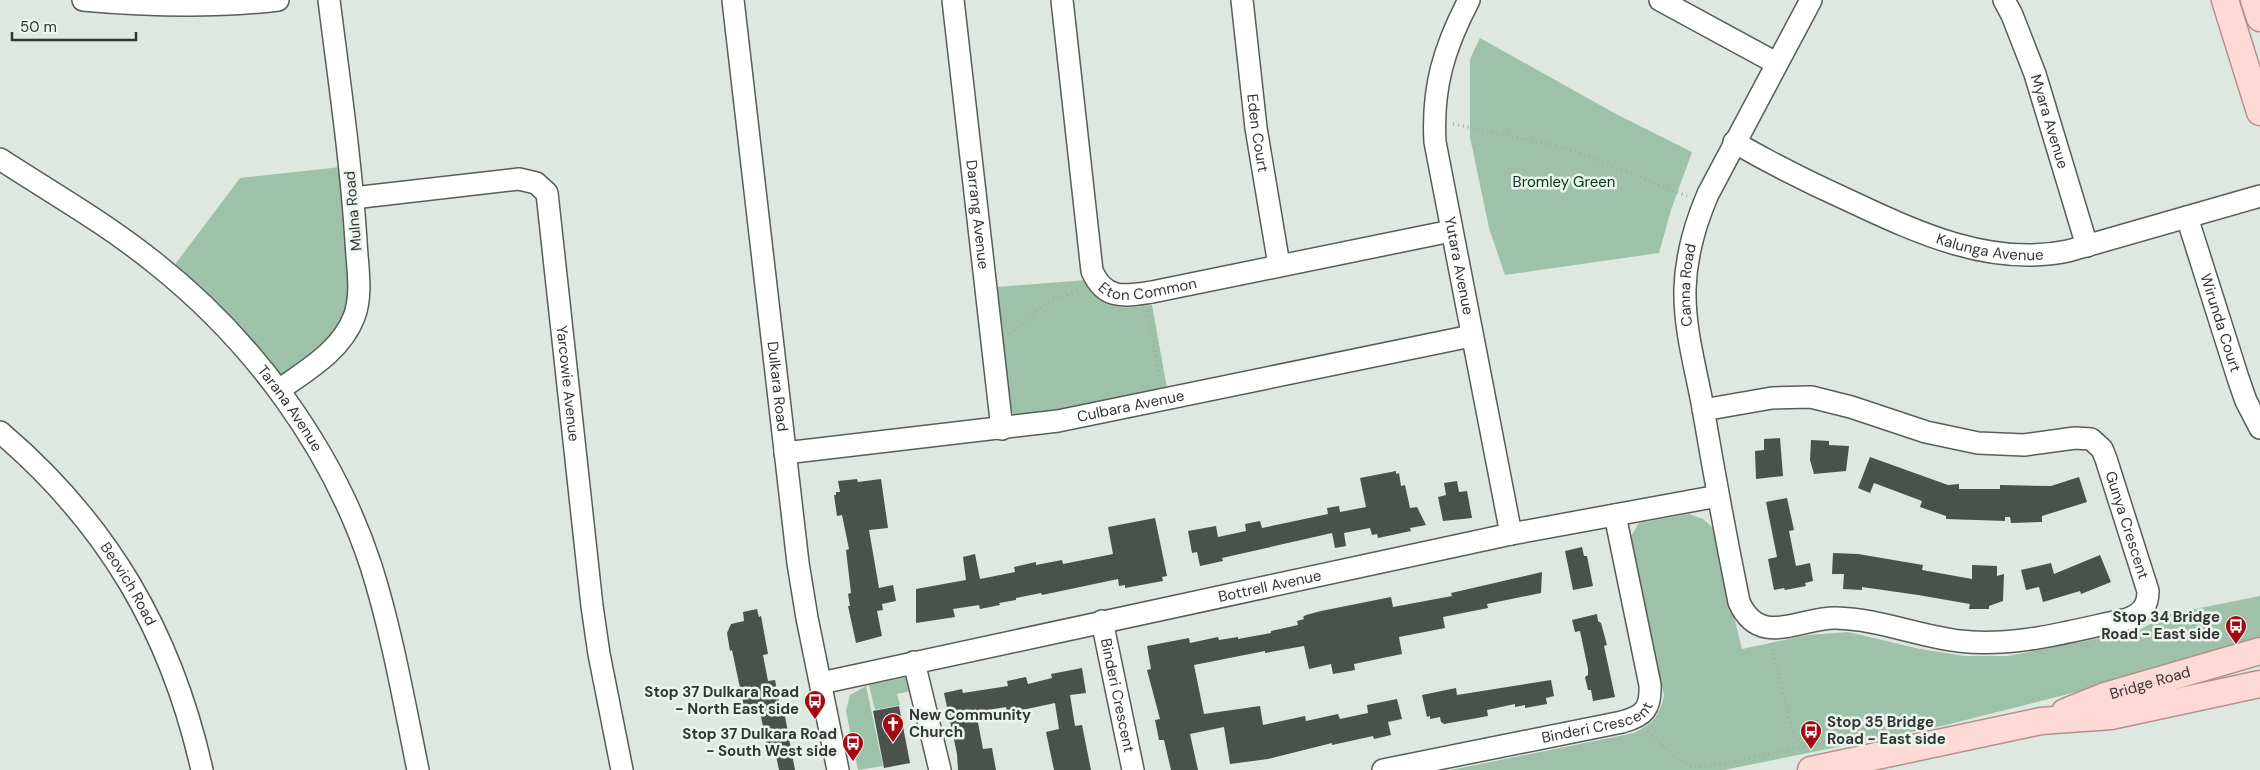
<svg xmlns="http://www.w3.org/2000/svg" width="2260" height="770" font-family="'DM Sans',sans-serif">
  <style>
    .green { fill: #9ec2a9 }
    .building { fill: #4b514c }
    .lines { fill: none; stroke-linecap: round; stroke-linejoin: round }
    .minor-casing { stroke: #575d58; stroke-width: 24 }
    .major-casing { stroke: #b6908a; stroke-width: 29 }
    .path { stroke: #a2a9a4; stroke-width: 3; stroke-dasharray: 1 4; stroke-linecap: butt }
    .minor { stroke: #fff; stroke-width: 21 }
    .major { stroke: #fddad5; stroke-width: 26 }
    .labels { text-anchor: middle; stroke-width: 5; stroke-linejoin: round; paint-order: stroke }
    .street-label { font-size: 15px; fill: #333634; stroke: #ecf4ee }
    .park-label { font-size: 15px; fill: #01361b; stroke: #ecf4ee }
    .poi-label { font-size: 15px; font-weight: bold; fill: #333634; stroke: #ecf4ee; text-anchor: end }
  </style>
  <rect width="100%" height="100%" fill="#dfe7e1"/>
  <path class="green" d="M1480,38L1616,114L1692,152L1671,210L1659,253L1505,275L1489,228L1470,137V59Z
    M341,167L352,304L331,345L282,376L274,373L173,267L240,178Z
    M1087,280C1104,311 1120,309 1152,305L1168,394L1018,419L1009,408L996,287Z
    M1689,514L1703,519L1712,527L1742,649L1808,635L1848,632L1920,649L1965,656H2008L2137,631L2170,614L2260,596V638L2135,677L1946,725L1724,770H1451L1634,733C1654,722 1658,718 1664,696L1631,536L1639,523Z
    M908,677L911,691L897,694L900,705L875,710L869,685Z
    M866,686L883,766L858,770L846,711L850,695Z"/>
  <path class="building" d="M1780,438L1783,476L1756,479L1755,451L1764,450V439Z
    M1811,440L1829,441V445L1849,446L1846,471L1814,474L1810,460Z
    M1870,457L1948,485L1959,484V489H2000V485L2051,486L2079,477L2087,502L2042,516V522L2011,523L2010,517H2005V521L1946,519V516L1920,507L1922,501L1874,483L1870,493L1858,488Z
    M1396,471V474L1399,473L1401,486L1405,485L1410,508L1417,507L1426,525L1410,528L1411,531L1378,538L1377,534L1372,535L1370,528L1344,533L1346,546L1335,548L1332,533L1222,558L1223,561L1200,566L1197,552L1192,553L1188,531L1216,526L1218,537L1246,531L1245,524L1260,521L1262,528L1328,514L1327,508L1339,506L1340,512L1366,507L1360,478Z
    M857,479L858,482L881,479L888,528L869,530L879,588L893,585L896,601L882,604L883,610L877,611L882,636L856,643L848,606H850L848,594L851,593L846,550L849,549L842,515L837,516L834,495H836V492H840L838,481Z
    M1457,481L1459,492L1467,491L1472,518L1443,521L1438,497L1446,495L1444,483Z
    M1787,498L1794,530L1789,531L1796,566L1810,563L1813,581L1805,583L1806,586L1785,590L1784,588L1774,590L1768,559L1777,557L1766,502Z
    M1155,518L1167,576L1162,577L1163,581L1125,588V585L1119,586L1118,579L1042,595L1041,593L1016,598V600L999,603L1000,605L980,609L979,605L953,609L955,617L916,623V589L966,580L963,557L975,554L980,579L1015,572L1014,567L1036,562V565L1062,560L1063,564L1113,554L1108,527Z
    M1582,547L1584,556H1587L1593,586L1573,590L1565,551Z
    M1833,553L1858,554L1923,565L1922,570L1972,579V565L1997,566V576L2004,574L2003,601L1989,606V609H1969L1970,604L1918,595L1862,587V590L1843,589L1844,574H1832Z
    M2100,555L2111,582L2081,594L2080,591L2043,602L2039,587L2026,590L2021,570L2051,563L2054,574Z
    M1542,572L1541,593L1487,604L1488,608L1443,617L1445,628L1399,637L1402,654L1354,664L1355,670L1333,674L1331,664L1309,669L1304,646L1265,653V651L1194,665L1204,714L1260,706L1263,725L1305,716L1306,721L1338,714L1340,719L1368,713L1367,705L1397,699L1402,719L1388,722L1391,735L1374,739L1373,736L1332,745V743L1268,759L1230,764L1224,727L1190,734L1198,770H1171L1164,740H1159L1155,720L1160,719L1147,670L1151,669L1147,646L1189,638L1190,643L1218,637L1219,640L1238,637V639L1271,633V631L1298,625L1297,621L1304,619L1303,617L1306,615L1321,611L1391,597L1393,607L1452,596L1451,593Z
    M757,609L759,617L761,616L768,654L763,655L768,681L775,680L781,712L784,711L795,770H779L774,746L767,748L759,706L744,707L732,650L730,651L727,633L731,624L744,621L743,612Z
    M1597,614L1598,621L1601,623L1607,645L1604,646L1615,697L1593,701L1591,690H1588L1585,677L1588,675V669L1580,631L1575,632L1572,620Z
    M1082,668L1086,693L1070,695L1075,726L1082,725L1091,770H1054L1046,732L1059,729L1055,703L1007,713L1006,707L976,712L983,749L992,748L996,770H958L957,754L944,693L962,689L963,693L1008,686L1007,681L1026,677L1028,684L1052,678L1051,674Z
    M1551,680L1554,696L1546,698L1547,704L1525,708V705L1515,707V704L1487,710L1488,716L1444,724L1441,722L1440,717L1430,719V716L1427,717L1422,695L1456,688L1457,695Z
    M899,706L910,763L884,768L873,711Z"/>
  <g class="lines">
    <g class="minor-casing">
      <g id="minor">
        <path d="M83,0C149,6 213,8 278,0"/>
        <path id="s1" d="M733,0L798,563L807,618L838,770"/>
        <path id="s2" d="M953,0L1002,429"/>
        <path id="s3" d="M1062,0L1092,271C1105,301 1126,296 1152,292L1451,231"/>
        <path id="s4" d="M1242,0L1256,128L1279,265"/>
        <path id="s5" d="M1469,0C1444,48 1432,87 1435,142L1511,534"/>
        <path d="M1660,0L1776,63"/>
        <path id="s6" d="M2004,0L2012,15L2035,74L2087,246"/>
        <path id="s7" d="M1734,142C1772,164 1810,183 1850,201C1918,233 1991,267 2068,251L2260,196"/>
        <path id="s8" d="M0,159C52,193 107,224 155,263C252,340 332,447 371,566C392,632 404,702 418,770"/>
        <path id="s9" d="M353,198L519,179L536,183L547,193L592,606L599,654L622,770"/>
        <path id="s10" d="M2187,217L2238,378L2246,401L2260,428"/>
        <path d="M279,390C307,370 341,351 354,317C363,294 357,265 356,241C351,161 339,80 329,0"/>
        <path id="s11" d="M1703,410L1772,398L1811,397L1851,407L1926,432L1978,443L2024,445L2075,438L2091,439L2102,449L2106,459L2148,591C2148,606 2142,613 2128,619C2074,630 2016,648 1959,641C1918,636 1878,619 1836,618C1800,617 1760,649 1739,602C1726,538 1714,473 1703,408C1696,369 1684,329 1685,289C1686,255 1695,224 1708,194L1811,0"/>
        <path id="s12" d="M0,432C108,524 171,632 202,770"/>
        <path id="s13" d="M785,453L1058,421L1471,336"/>
        <path id="s14" d="M1102,621L1133,770"/>
        <path d="M914,662L940,770"/>
        <path id="s15" d="M821,683L1511,534L1718,496"/>
        <path id="s16" d="M1383,770L1622,722C1644,716 1651,709 1650,685L1615,515"/>
      </g>
    </g>
    <g class="major-casing">
      <g id="major">
        <path d="M2225,0L2260,112"/>
        <path d="M2254,0L2260,18"/>
        <path id="s17" d="M2065,712L2105,696L2260,651"/>
        <path d="M1811,770L2041,721L2111,716L2260,684"/>
      </g>
    </g>
    <path class="path" d="M1453,124L1567,148L1687,196
      M1148,311L1160,381
      M1010,334L1046,303L1081,289
      M2159,615L2213,642
      M1771,644L1794,736L1805,747
      M2033,699L2053,694
      M1648,731L1674,756L1692,767L1710,766L1912,725"/>
    <use href="#minor" class="minor"/>
    <use href="#major" class="major"/>
  </g>
  <defs>
    <g id="bus-pin" transform="scale(1.125)"><path d="M0 17L-7.5 6A9.5 9.5 0 1 1 7.5 6Z" fill="#a30a13" stroke="#ecf4ee"/><path d="M-5-6H5V4H4V6H2V4H-2V6H-4V4H-5ZM-3.5-4V0h7V-4ZM-3.5 1.2v1.5H-2V1.2ZM2 1.2v1.5H3.5V1.2Z" fill="#fff"/></g>
    <g id="church-pin" transform="scale(1.125)"><path d="M0 17L-7.5 6A9.5 9.5 0 1 1 7.5 6Z" fill="#a30a13" stroke="#ecf4ee"/><path d="M-1.2-6h2.4v3.5h3.3v2.4h-3.3V6h-2.4V-.1h-3.3v-2.4h3.3Z" fill="#fff"/></g>
  </defs>
  <g fill-rule="evenodd">
    <use href="#bus-pin" x="2236" y="626"/>
    <use href="#bus-pin" x="815" y="701"/>
    <use href="#church-pin" x="893" y="724"/>
    <use href="#bus-pin" x="1811" y="731"/>
    <use href="#bus-pin" x="853" y="743"/>
  </g>
  <g class="labels">
    <g class="street-label">
      <text dy="5" stroke="none"><textPath href="#s6" startOffset="130">Myara Avenue</textPath></text>
      <text dy="5" stroke="none"><textPath href="#s4" startOffset="134">Eden Court</textPath></text>
      <text transform="translate(353 211) rotate(-95)" y="5">Mulna Road</text>
      <text dy="5" stroke="none"><textPath href="#s2" startOffset="216">Darrang Avenue</textPath></text>
      <text dy="5" stroke="none"><textPath href="#s7" startOffset="279">Kalunga Avenue</textPath></text>
      <text dy="5" stroke="none"><textPath href="#s5" startOffset="274">Yutara Avenue</textPath></text>
      <text dy="5" stroke="none"><textPath href="#s3" startOffset="339">Eton Common</textPath></text>
      <text dy="5" stroke="none"><textPath href="#s11" startOffset="1325">Canna Road</textPath></text>
      <text dy="5" stroke="none"><textPath href="#s10" startOffset="111">Wirunda Court</textPath></text>
      <text dy="5" stroke="none"><textPath href="#s9" startOffset="391">Yarcowie Avenue</textPath></text>
      <text dy="5" stroke="none"><textPath href="#s1" startOffset="389">Dulkara Road</textPath></text>
      <text dy="5" stroke="none"><textPath href="#s13" startOffset="349">Culbara Avenue</textPath></text>
      <text dy="5" stroke="none"><textPath href="#s8" startOffset="386">Tarana Avenue</textPath></text>
      <text dy="5" stroke="none"><textPath href="#s11" startOffset="491">Gunya Crescent</textPath></text>
      <text dy="5" stroke="none"><textPath href="#s12" startOffset="200">Beovich Road</textPath></text>
      <text dy="5" stroke="none"><textPath href="#s15" startOffset="459">Bottrell Avenue</textPath></text>
      <text dy="5" stroke="none"><textPath href="#s17" startOffset="90">Bridge Road</textPath></text>
      <text dy="5" stroke="none"><textPath href="#s14" startOffset="76">Binderi Crescent</textPath></text>
      <text dy="5" stroke="none"><textPath href="#s16" startOffset="220">Binderi Crescent</textPath></text>
    </g>
    <g class="park-label">
      <text x="1564" y="187">Bromley Green</text>
    </g>
    <g class="poi-label">
      <text x="2220" y="622">Stop 34 Bridge<tspan x="2220" dy="17">Road - East side</tspan></text>
      <text x="799" y="697">Stop 37 Dulkara Road<tspan x="799" dy="17">- North East side</tspan></text>
      <text x="909" y="720" text-anchor="start">New Community<tspan x="909" dy="17">Church</tspan></text>
      <text x="1827" y="727" text-anchor="start">Stop 35 Bridge<tspan x="1827" dy="17">Road - East side</tspan></text>
      <text x="837" y="739">Stop 37 Dulkara Road<tspan x="837" dy="17">- South West side</tspan></text>
    </g>
  </g>
  <path d="M12 32v8h124v-8" fill="none" stroke="#333634" stroke-width="2.5"/>
  <text x="20" y="32" font-size="15" fill="#333634" stroke="#ecf4ee" stroke-width="4" paint-order="stroke">50 m</text>
</svg>
